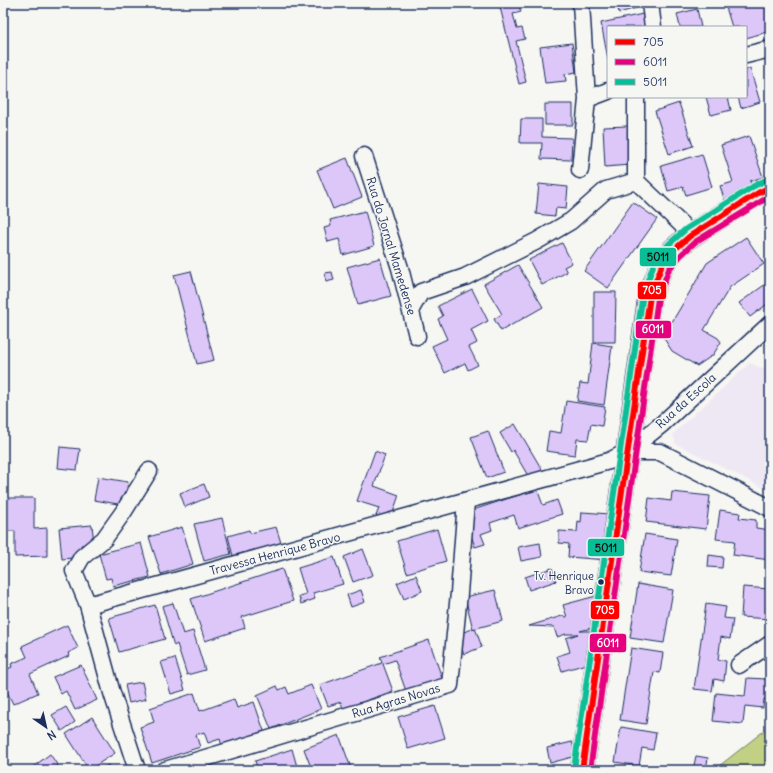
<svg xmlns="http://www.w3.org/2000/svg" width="773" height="773" font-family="Delius,sans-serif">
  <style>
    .built { fill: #eee8f4 }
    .green { fill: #c2d084; stroke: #6e8071 }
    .building { fill: #dcc7f8; stroke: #1b2f5e }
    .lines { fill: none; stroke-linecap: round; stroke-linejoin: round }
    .minor-casing { stroke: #1b2f5e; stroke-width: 19 }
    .primary-casing { stroke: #1b2f5e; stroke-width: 25 }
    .minor { stroke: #f6f6f2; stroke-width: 16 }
    .primary { stroke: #fdde96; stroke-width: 22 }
    .bus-1-casing { stroke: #f6f6f2; stroke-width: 9 }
    .bus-2-casing { stroke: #f6f6f2; stroke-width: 9 }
    .bus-3-casing { stroke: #f6f6f2; stroke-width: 9 }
    .bus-1 { stroke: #f00; stroke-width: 6 }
    .bus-2 { stroke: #e5007d; stroke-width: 6 }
    .bus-3 { stroke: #09bd96; stroke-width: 6 }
    .bus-dot { fill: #1b2f5e; stroke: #f6f6f2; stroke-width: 1.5 }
    .labels { text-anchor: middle; stroke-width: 3; stroke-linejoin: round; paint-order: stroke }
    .bus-label { font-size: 11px; fill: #1b2f5e; stroke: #f6f6f2; text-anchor: end }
    .street-label { font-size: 12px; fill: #1b2f5e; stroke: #f6f6f2 }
    .line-badge { stroke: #f6f6f2; stroke-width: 1.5 }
    .badge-label { font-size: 11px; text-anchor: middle; font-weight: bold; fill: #fff }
    .pale-badge-label { font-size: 11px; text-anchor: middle; font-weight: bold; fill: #111 }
  </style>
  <rect width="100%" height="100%" fill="#f6f6f2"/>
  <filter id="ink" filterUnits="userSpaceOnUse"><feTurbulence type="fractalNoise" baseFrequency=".025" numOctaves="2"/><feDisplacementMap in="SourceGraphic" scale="8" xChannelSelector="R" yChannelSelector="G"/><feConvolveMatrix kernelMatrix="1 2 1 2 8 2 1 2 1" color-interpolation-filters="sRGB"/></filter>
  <g filter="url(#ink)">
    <path class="built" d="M750,363L770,372V491L676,444L673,434Z"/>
    <path class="green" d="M770,726V770H714Z"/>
    <path class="building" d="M499,3H518L521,12L513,14L517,29L522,28L525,39L516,41L526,82L519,84Z
      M611,3H643V6L619,13L617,5L612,6Z
      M730,3H767L770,13V31L746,38V27H732L725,4Z
      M697,9L701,27H680L677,14Z
      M643,14L646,27H608V59L601,23Z
      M572,43L576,72L565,74L566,81L545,83L540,47Z
      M750,68L760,102L741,108L738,97H746V70Z
      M706,97H728L731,110L711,115Z
      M679,103L693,146L669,154L655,111Z
      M545,104H573V125H545Z
      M521,119H542V137L572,138L571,160L541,159L542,143H520Z
      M628,126L630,165L605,167L603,127Z
      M749,136L763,177L750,181L754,192L725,202L720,186L733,182L721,145Z
      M3,146H5L4,177H3Z
      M702,154L712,187L686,195L683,187L668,191L661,166Z
      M347,158L362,197L333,209L317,170Z
      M539,184L568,187L566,209L556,208L555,216L536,214Z
      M633,202L657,219L608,288L584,271Z
      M365,211L374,246L343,255L339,239L328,242L324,228L331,226L330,220Z
      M746,237L764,264L730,287L704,330L718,338L721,342L713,355L697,366L672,351L663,337L707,263Z
      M562,243L572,263L564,267L567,272L542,285L529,260Z
      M380,258L391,296L358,305L347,267Z
      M518,265L543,307L501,331L494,319L502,314L484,284Z
      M191,271L214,360L197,364L174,275Z
      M332,272L334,280L326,282L325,273Z
      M770,281V302L750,317L739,303Z
      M472,289L488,321L471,330L477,343L469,347L478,365L468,370L465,363L445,373L432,346L447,339L438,319L443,316L438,306Z
      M594,292H616L615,342H594Z
      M593,343L612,346L604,405L577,401L580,383L588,384Z
      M566,401L605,407L602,426L591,424L588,440L577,439L575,455L546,451L549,431L561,433Z
      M515,424L544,473L531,481L513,450L511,452L500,433Z
      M488,431L504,472L487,478L471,437Z
      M60,447L80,449L77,470L58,468Z
      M375,451L385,455L374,486L399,495L390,521L376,516L379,508L357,501Z
      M98,477L128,482L124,505L94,500Z
      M204,484L209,497L185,507L180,493Z
      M537,489L543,505L557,500L562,514L518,528L514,515L490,523L492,530L481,534L485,544L475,547L464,513Z
      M672,492L710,496L706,529L646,522L649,498L671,501Z
      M6,498H34V529L47,528V556L15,557V531H6Z
      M720,510L740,513L739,518L756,520V528L770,530V560L733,555L735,541L716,539Z
      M582,512L610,514L607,560L568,557L569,544L559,543V531L577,532L578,521L581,522Z
      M222,518L231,554L204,561L194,524Z
      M92,525L94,543L81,545L83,557L62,559L59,528Z
      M182,527L193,564L161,574L149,537Z
      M276,527L282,546L234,560L228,536L249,530L250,533Z
      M437,529L446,561L407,573L397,541Z
      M645,534L677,539L671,576L639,572Z
      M141,543L150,577L113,586L111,578L106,579L99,554Z
      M540,543L542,557L521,561L518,547Z
      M363,549L373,575L353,582L344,557Z
      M709,555L723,557L722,568L708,567Z
      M334,557L343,584L313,593L315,599L301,604L299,596L306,594L298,568Z
      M552,568L556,581L529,590L525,577Z
      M282,569L293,601L242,617L245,628L205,641L191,599Z
      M416,575L422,591L404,599L397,583Z
      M638,584L673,590L664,643L630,638Z
      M743,587L770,589V619L741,617Z
      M361,590L365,602L351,607L347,595Z
      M495,590L503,621L473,629L465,597Z
      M596,596L595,627L580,631H591L590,663L562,671L557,656L570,652L566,638L578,634H566L557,637L554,627L529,626L562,616L567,617L563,605Z
      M173,603L183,634L193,631L205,670L187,675L177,644L174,646L162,606Z
      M706,604L726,607L724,618L733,619L730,639L721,637L718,660L726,661L724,681L714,679L712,691L694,689Z
      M155,605L165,639L119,652L109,618Z
      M67,625L78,648L68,653L69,656L30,674L38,693L13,704L3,683V671L12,667L11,664L27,657L22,646Z
      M475,628L482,647L464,654L456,635Z
      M429,640L443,681L407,694L395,660L383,664L393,691L343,709L341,702L328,706L320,685L382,663L380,657Z
      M631,648L663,653L660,673L654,672L646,724L620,720Z
      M175,658L185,690L171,694L161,662Z
      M768,663H770V699H764L763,708L745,706L743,724L713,721L716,693L745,696L747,678L766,679Z
      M81,665L97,700L75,710L66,691L61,694L53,677Z
      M142,682L146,699L129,703L125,685Z
      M311,685L321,709L271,729L257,695L277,686L279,690L286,687L289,694Z
      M194,693L200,711L234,699L237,708L254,702L264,731L222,746L220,739L208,743L204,732L196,735L200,747L152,763L140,727L154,722L150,708Z
      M435,706L445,738L408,749L398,717Z
      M66,707L75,722L62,731L52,715Z
      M92,717L115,753L89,770L66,734Z
      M621,727L656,733L653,750L642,748L639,766L615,762Z
      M339,735L351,768L345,770H330L328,766L318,770H312L304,749Z
      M572,742L576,756L550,763L547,748Z
      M292,749L298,770H258L255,761Z
      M50,754L58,766L52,770H29Z
      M696,756L708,758L706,770H693Z
      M108,765L111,770H100Z"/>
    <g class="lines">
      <g class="minor-casing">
        <path id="minor" d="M650,3L653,27
          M746,55L770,49
          M587,99L608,91
          M364,156L400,268L417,336
          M580,170L587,99L581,3
          M636,181L682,225L690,236
          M411,309L421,292L465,277L537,241L571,221L606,190L636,181V97
          M627,452H660L770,508
          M88,605L609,461L627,452L662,424L770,324
          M739,665L770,644
          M137,770L112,693L88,605L74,571L82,557L104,539L124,511L149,471
          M165,770L450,685L459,593L466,501"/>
      </g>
      <g class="primary-casing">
        <path id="primary" d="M582,770L650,296L662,265L674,250L690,236L758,193L770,187"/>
      </g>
      <use href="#minor" class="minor"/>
      <use href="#primary" class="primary"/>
      <g class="bus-1-casing">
        <path id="bus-1" d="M582,770L650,296L662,265L674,250L690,236L758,193L770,187"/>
      </g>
      <g class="bus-2-casing">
        <path id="bus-2" d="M590,770L658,298L669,269L680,256L695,242L770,196"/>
      </g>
      <g class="bus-3-casing">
        <path id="bus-3" d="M574,769L643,293L655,261L669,244L686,229L754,186L766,180"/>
      </g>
      <use href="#bus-1" class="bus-1"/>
      <use href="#bus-2" class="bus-2"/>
      <use href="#bus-3" class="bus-3"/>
    </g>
  </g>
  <circle class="bus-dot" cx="601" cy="582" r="3.5"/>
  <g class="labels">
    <g class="bus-label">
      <text x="594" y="580">Tv. Henrique<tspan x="594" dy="14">Bravo</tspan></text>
    </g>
    <g class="street-label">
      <text transform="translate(391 246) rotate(73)" y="4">Rua do Jornal Mamedense</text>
      <text transform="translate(686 401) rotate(-42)" y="4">Rua da Escola</text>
      <text transform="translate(275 554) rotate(-15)" y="4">Travessa Henrique Bravo</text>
      <text transform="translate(396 701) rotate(-17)" y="4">Rua Agras Novas</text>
    </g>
  </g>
  <g class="line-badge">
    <rect x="639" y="247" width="38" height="20" rx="4" fill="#09bd96"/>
    <rect x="637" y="281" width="30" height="19" rx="4" fill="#f00"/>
    <rect x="635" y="320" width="37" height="19" rx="4" fill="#e5007d"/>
    <rect x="587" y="538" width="38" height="19" rx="4" fill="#09bd96"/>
    <rect x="590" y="600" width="30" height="20" rx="4" fill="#f00"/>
    <rect x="589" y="633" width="38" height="20" rx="4" fill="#e5007d"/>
  </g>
  <g class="badge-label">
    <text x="652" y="294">705</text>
    <text x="653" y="333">6011</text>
    <text x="605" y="614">705</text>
    <text x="608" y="647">6011</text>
  </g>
  <g class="pale-badge-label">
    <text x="658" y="261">5011</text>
    <text x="606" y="552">5011</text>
  </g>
  <rect width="773" height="773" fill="none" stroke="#f6f6f2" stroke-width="16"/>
  <rect x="8" y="8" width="757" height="757" fill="none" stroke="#1b2f5e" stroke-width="1.5" filter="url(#ink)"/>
  <rect x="607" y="26" width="140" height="72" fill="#f6f6f2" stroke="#9ea6b7"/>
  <rect x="615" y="39" width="20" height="6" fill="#ff0000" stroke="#9ea6b7"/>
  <text x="643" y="46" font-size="12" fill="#1b2f5e">705</text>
  <rect x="615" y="59" width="20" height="6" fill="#e5007d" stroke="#9ea6b7"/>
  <text x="643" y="66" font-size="12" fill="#1b2f5e">6011</text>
  <rect x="615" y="79" width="20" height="6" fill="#09bd96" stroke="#9ea6b7"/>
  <text x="643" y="86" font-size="12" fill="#1b2f5e">5011</text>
  <g transform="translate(46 727) rotate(146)" stroke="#f6f6f2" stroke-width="3" paint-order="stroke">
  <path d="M0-3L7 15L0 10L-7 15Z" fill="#1b2f5e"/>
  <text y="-6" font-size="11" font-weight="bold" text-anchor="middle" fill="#1b2f5e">N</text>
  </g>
</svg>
